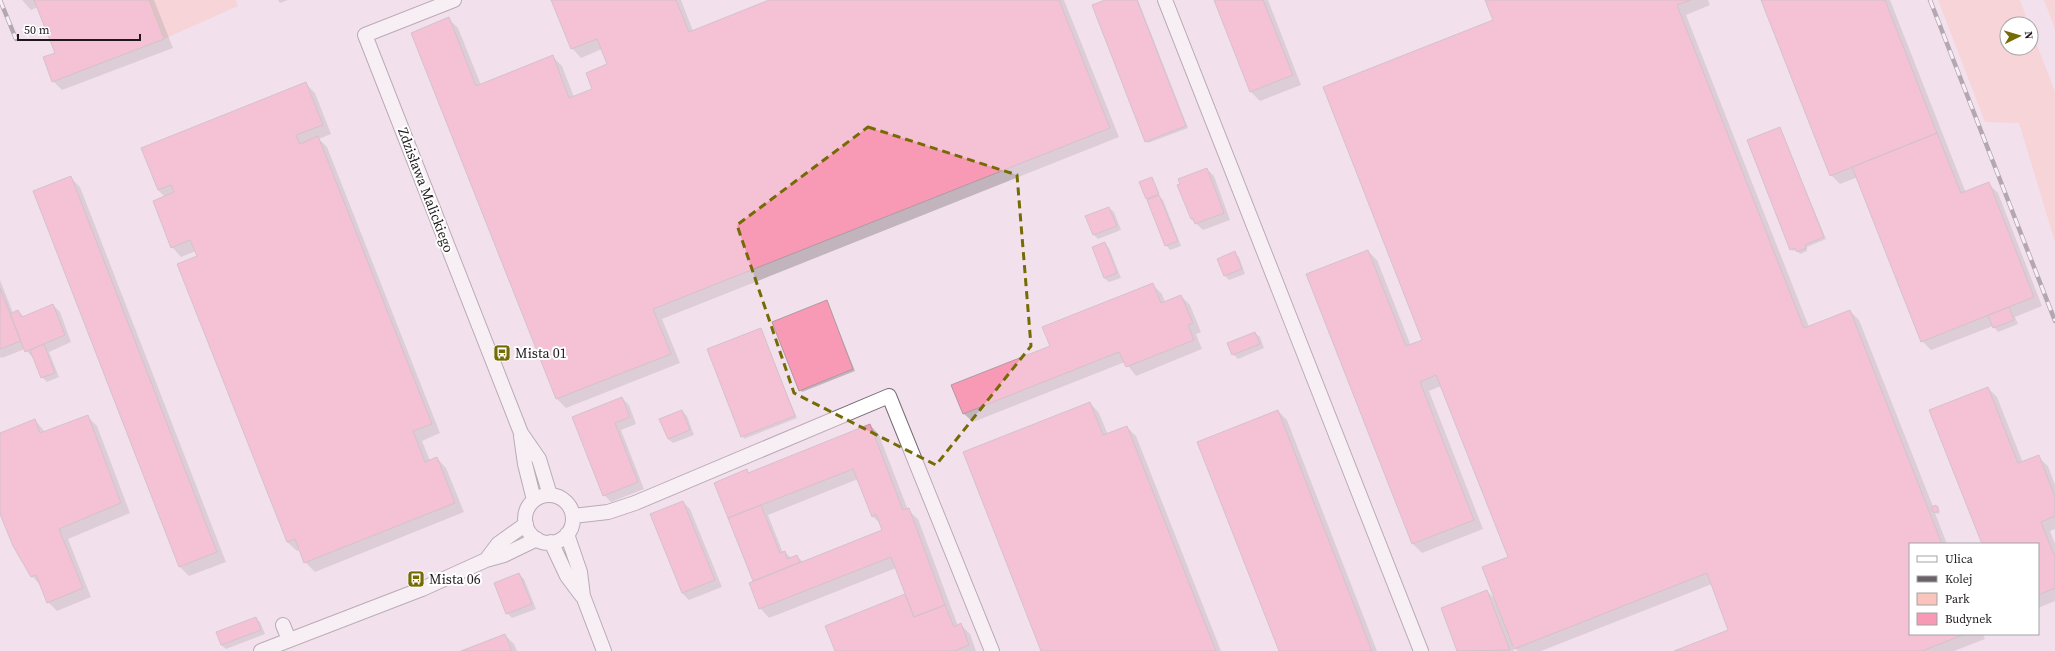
<svg xmlns="http://www.w3.org/2000/svg" width="2055" height="651" font-family="'Source Serif 4',serif">
  <style>
    .green { fill: #fac3bc }
    .shadow { fill: #0003; fill-rule: evenodd }
    .building { fill: #f899b5; stroke: #af9ba0 }
    .lines { fill: none; stroke-linecap: round; stroke-linejoin: round }
    .street-casing { stroke: #766872; stroke-width: 16 }
    .street { stroke: #fff; stroke-width: 14 }
    .rail-casing { stroke: #6b6168; stroke-width: 4.5 }
    .rail { stroke: #fff; stroke-width: 3; stroke-dasharray: 9; stroke-linecap: butt }
    .marked { fill: none; stroke: #756b05; stroke-width: 3; stroke-dasharray: 8 5; stroke-linejoin: round }
    .labels { text-anchor: middle; stroke-width: 4; stroke-linejoin: round; paint-order: stroke }
    .street-label { font-size: 14px; fill: #1e191d; stroke: #fff }
    .poi-label { font-size: 14px; fill: #1e191d; stroke: #fff; text-anchor: start }
  </style>
  <rect width="100%" height="100%" fill="#f2e1ed"/>
  <path class="green" d="M149,0H236L238,6L164,39Z
    M1938,0H2020L2029,24H2007V48H2031V29L2055,92V242L2019,123L1985,122Z
    M2044,0H2055V29Z"/>
  <path class="shadow" d="M154,0L173,48L62,90L53,81L56,53L38,7L31,10L22,0Z
    M278,0H288L280,3Z
    M552,0H681L693,31L772,0H1064L1119,137L662,319L680,363L566,408L557,399L412,33L449,19L458,28L481,85L552,56L562,66L574,97L593,89L608,65L602,49L581,58L572,48Z
    M1107,0H1138L1188,128L1148,143L1146,141Z
    M1215,0H1268L1301,85L1260,101L1251,92Z
    M1487,0H1708L1710,5L1686,15L1809,327L1850,311L1859,320L1934,509V507L1940,511L1939,514L1935,513L1947,544H1910V634H1983L1985,639L1954,651H1677L1730,630L1712,584L1541,651H1518L1512,645L1514,651H1458L1442,608L1487,591L1496,600L1509,558L1441,386L1429,391L1483,529L1422,553L1413,544L1368,251L1377,260L1411,346L1424,341L1495,21Z
    M1762,0H1890L1966,193L1989,184L1998,193L2042,306L2015,317L2018,324L1998,332L1993,326L1931,350L1922,341L1858,177L1840,184L1831,175Z
    M306,84L315,93L331,134L319,139L327,147L440,433L422,441L430,461L437,458L446,468L464,512L315,572L305,562L300,549L297,551L287,542L198,257L196,251L181,257L172,247L165,197L158,190L142,149Z
    M1780,128L1826,239L1807,247V251L1800,254L1797,250L1793,251L1791,249Z
    M1207,169L1214,176L1230,220L1203,230L1191,219Z
    M71,178L80,187L226,562L189,576L180,567Z
    M1152,178L1159,196L1163,200L1181,246L1170,250L1166,245L1141,183Z
    M1109,208L1114,212L1121,230L1098,239L1094,235Z
    M1104,243L1109,248L1121,278L1109,282L1104,278Z
    M1234,253L1239,257L1245,274L1229,280L1224,275Z
    M0,280L13,313L18,311L24,317L53,305L60,312L71,342L49,352L59,377L47,382L42,377L34,358H33L25,349L2,358L0,357Z
    M1152,284L1162,294L1165,302L1181,296L1190,305L1201,332L1196,334L1202,349L1136,376L1125,362L973,422L963,413L1051,346Z
    M828,304L855,371L802,392L800,390Z
    M760,329L797,418L744,439L708,350Z
    M1255,333L1260,337L1264,348L1238,359L1233,354Z
    M1988,388L1997,397L2023,463L2038,457L2048,466L2055,485V529L2050,531L2055,544V601L2038,608V544H1983Z
    M622,398L629,405L636,424L621,430L644,489L611,502L604,495L573,418Z
    M1090,403L1099,413L1108,435L1127,427L1136,436L1221,651H1042Z
    M682,411L687,416L694,435L673,443L668,439Z
    M1278,411L1287,420L1377,651H1280Z
    M87,416L97,426L130,513L68,539L91,597L57,611L48,602L41,586L32,576L0,511V434L35,420L45,432Z
    M870,425L879,435L908,510L918,519L958,626L961,625L970,634L976,651H836L826,627L907,595L896,568L769,618L760,608L755,582L729,517L747,471L750,473ZM858,479L872,516L881,524L883,530L803,562L797,556L791,558L785,552L783,553L768,515Z
    M683,502L690,509L722,587L689,600L682,593Z
    M519,574L524,579L536,609L512,618L507,613Z
    M256,618L260,622L265,634L226,649L221,645Z
    M505,635L514,644L517,651H464Z"/>
  <path class="building" d="M34,0H149L164,39L52,82L43,57L55,53Z
    M551,0H676L689,32L769,0H1059L1110,128L653,309L671,354L556,399L411,33L449,17L476,86L553,55L569,98L592,89L586,73L607,64L597,39L571,49Z
    M1105,0H1137L1186,126L1145,142L1092,5Z
    M1214,0H1263L1293,75L1250,92Z
    M1485,0H1691L1677,5L1804,328L1850,310L1942,544H1910V634H1965L1922,651H1674L1728,630L1707,573L1514,649L1482,567L1508,557L1436,375L1420,382L1474,520L1412,544L1306,274L1368,250L1406,346L1422,340L1323,87L1493,20Z
    M1761,0H1885L1937,133L1830,176Z
    M306,82L323,125L296,135L300,144L318,136L432,424L413,431L425,462L437,457L455,503L304,563L295,539L287,542L177,264L197,256L190,240L171,248L153,201L174,192L171,185L158,190L141,148Z
    M1780,127L1824,237L1805,245L1806,248L1797,252L1795,248L1790,250L1747,140Z
    M1937,133L1961,193L1989,182L2034,297L1921,342L1852,167Z
    M1207,168L1224,213L1195,224L1193,218L1191,219L1177,185L1180,184L1178,179Z
    M71,176L217,552L179,567L33,191Z
    M1152,177L1159,194L1146,199L1139,182Z
    M1159,195L1178,241L1165,246L1147,200Z
    M1109,207L1117,226L1093,235L1085,216Z
    M1105,242L1117,273L1104,278L1092,247Z
    M1235,251L1242,269L1224,276L1217,259Z
    M1153,283L1161,303L1181,295L1193,323L1188,325L1194,340L1126,367L1119,352L963,414L951,385L1050,346L1042,327Z
    M0,288L21,341L0,349Z
    M827,300L853,369L799,391L772,322Z
    M53,304L65,335L25,352L10,314L18,310L22,317Z
    M2009,307L2014,320L1993,328L1988,315Z
    M761,328L795,416L741,437L707,349Z
    M1255,332L1260,344L1232,355L1227,343Z
    M44,344L55,373L41,378L30,350Z
    M1988,387L2018,463L2039,455L2055,497V516L2041,522L2055,557V588L2038,595V544H1982L1929,410Z
    M622,397L630,417L615,423L638,482L603,496L572,417Z
    M1090,402L1103,435L1127,426L1216,651H1041L963,452Z
    M682,410L690,430L668,439L659,419Z
    M1278,410L1372,651H1279L1197,442Z
    M88,415L121,503L59,529L83,588L47,603L36,575L31,577L13,546L0,514V433L35,419L40,433Z
    M870,424L903,510L909,508L945,605L914,617L891,557L759,609L749,583L882,530L876,514L872,517L853,469L728,518L714,483L747,469L748,473Z
    M683,501L715,580L682,593L650,514Z
    M761,505L780,553L785,551L787,559L797,555L800,562L753,581L728,518Z
    M1931.5 509a3.5 3.5 0 1 1 7 0a3.5 3.5 0 1 1-7 0Z
    M519,573L532,604L506,614L494,583Z
    M1487,590L1510,650L1457,651L1441,608Z
    M905,594L914,617L945,605L954,627L961,623L969,645L954,651H835L825,626Z
    M256,617L261,630L221,645L216,632Z
    M505,634L512,651H461Z"/>
  <g class="lines">
    <g class="street-casing">
      <path id="street" d="M454,0L365,35L521,433L539,459L550,495
        M1165,0L1421,651
        M521,436L525,464L534,500
        M525 519a24 24 0 1 1 48 0a24 24 0 1 1-48 0Z
        M573,516L608,512L635,503L889,396L992,651
        M567,534L580,572L583,596L604,651
        M551,542L567,576L582,596
        M486,560L498,544L526,524
        M283,625L289,640
        M261,651L422,589L486,560L504,555L537,539"/>
    </g>
    <use href="#street" class="street"/>
    <g class="rail-casing">
      <path id="rail" d="M0,0L16,39
        M1930,0L2055,321"/>
    </g>
    <use href="#rail" class="rail"/>
  </g>
  <path d="M0 0H2055V651H0ZM868,127L1017,175L1031,346L936,465L794,393L737,225Z" fill="#f2e1ed" fill-opacity=".55" fill-rule="evenodd"/>
  <path class="marked" d="M868,127L1017,175L1031,346L936,465L794,393L737,225Z"/>
  <defs>
    <g id="bus-square" transform="scale(0.9)"><rect x="-9" y="-9" width="18" height="18" rx="4" fill="#756b05" stroke="#fff"/><path d="M-5-6H5V4H4V6H2V4H-2V6H-4V4H-5ZM-3.5-4V0h7V-4ZM-3.5 1.2v1.5H-2V1.2ZM2 1.2v1.5H3.5V1.2Z" fill="#fff"/></g>
  </defs>
  <g fill-rule="evenodd">
    <use href="#bus-square" x="502" y="353"/>
    <use href="#bus-square" x="416" y="579"/>
  </g>
  <g class="labels">
    <g class="street-label">
      <text transform="translate(426 190) rotate(69)" y="5">Zdzisława Malickiego</text>
    </g>
    <g class="poi-label">
      <text x="515" y="358">Mista 01</text>
      <text x="429" y="584">Mista 06</text>
    </g>
  </g>
  <rect x="1909" y="543" width="130" height="92" fill="#ffffff" stroke="#a5a3a5"/>
  <rect x="1917" y="556" width="20" height="6" fill="#ffffff" stroke="#a5a3a5"/>
  <text x="1945" y="563" font-size="12" fill="#1e191d">Ulica</text>
  <rect x="1917" y="576" width="20" height="6" fill="#6b6168" stroke="#a5a3a5"/>
  <text x="1945" y="583" font-size="12" fill="#1e191d">Kolej</text>
  <rect x="1917" y="593" width="20" height="12" fill="#fac3bc" stroke="#a5a3a5"/>
  <text x="1945" y="603" font-size="12" fill="#1e191d">Park</text>
  <rect x="1917" y="613" width="20" height="12" fill="#f899b5" stroke="#a5a3a5"/>
  <text x="1945" y="623" font-size="12" fill="#1e191d">Budynek</text>
  <g transform="translate(2019 36) rotate(85)"><circle r="19" fill="#ffffff" stroke="#a5a3a5"/>
  <path d="M0-3L7 15L0 10L-7 15Z" fill="#756b05"/>
  <text y="-6" font-size="11" font-weight="bold" text-anchor="middle" fill="#1e191d">N</text>
  </g>
  <path d="M18 34v6h122v-6" fill="none" stroke="#1e191d" stroke-width="2"/>
  <text x="24" y="34" font-size="12" fill="#1e191d" stroke="#ffffff" stroke-width="3" paint-order="stroke">50 m</text>
</svg>
